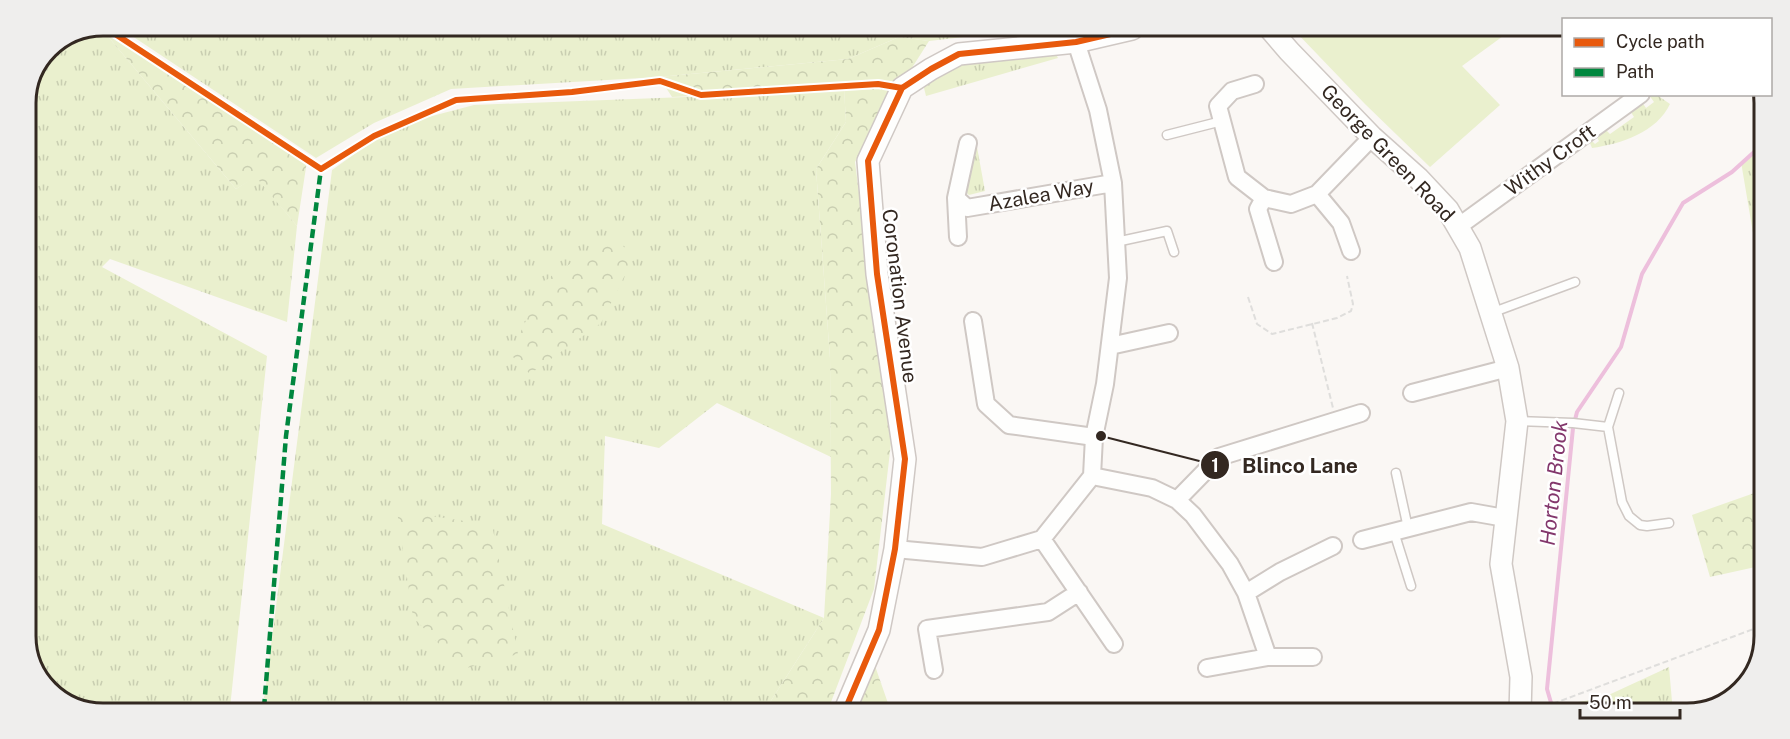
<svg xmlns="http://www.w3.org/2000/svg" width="1790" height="739" font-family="'Public Sans',sans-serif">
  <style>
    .grass { fill: url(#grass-tufts) }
    .forest { fill: url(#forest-crowns) }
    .park { fill: #eaf0ce }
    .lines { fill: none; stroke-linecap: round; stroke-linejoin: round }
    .stream { stroke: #edbfdc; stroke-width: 4 }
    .service-casing { stroke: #cfc8c4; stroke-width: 11 }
    .minor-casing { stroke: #cfc8c4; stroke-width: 20 }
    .tertiary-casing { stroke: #cfc8c4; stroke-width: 24 }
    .path { stroke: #dfdedc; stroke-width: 2; stroke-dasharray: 6 3; stroke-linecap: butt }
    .service { stroke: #fefefd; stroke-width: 8 }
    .minor { stroke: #fefefd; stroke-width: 16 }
    .tertiary { stroke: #fefefd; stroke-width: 21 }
    .quiet { stroke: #00873e; stroke-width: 4.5; stroke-dasharray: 9 4.5; stroke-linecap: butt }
    .cycleway-casing { stroke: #fff; stroke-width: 10 }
    .cycleway { stroke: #e8590c; stroke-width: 6 }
    .labels { text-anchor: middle; stroke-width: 5; stroke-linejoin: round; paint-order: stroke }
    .street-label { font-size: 20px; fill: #332821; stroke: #fff }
    .water-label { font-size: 21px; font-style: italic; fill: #83376c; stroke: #fff }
    .rim { fill: none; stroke: #332821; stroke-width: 3 }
    .leader { fill: none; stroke: #332821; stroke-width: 2 }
    .callout-dot { fill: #332821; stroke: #fff; stroke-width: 2 }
    .mark-label { font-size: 18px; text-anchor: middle; font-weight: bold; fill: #fff }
    .callout-label { font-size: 21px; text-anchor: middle; font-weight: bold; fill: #332821; stroke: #fff; stroke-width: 5; stroke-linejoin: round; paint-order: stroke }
  </style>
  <defs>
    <pattern id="grass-tufts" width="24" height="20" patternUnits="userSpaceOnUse" patternTransform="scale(1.5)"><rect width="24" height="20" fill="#eaf0ce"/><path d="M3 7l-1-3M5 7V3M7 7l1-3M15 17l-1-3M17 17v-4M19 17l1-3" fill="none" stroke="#c9ceb1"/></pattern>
    <pattern id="forest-crowns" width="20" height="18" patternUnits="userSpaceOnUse" patternTransform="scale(1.5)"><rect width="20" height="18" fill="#eaf0ce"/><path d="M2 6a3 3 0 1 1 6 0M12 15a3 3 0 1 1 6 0" fill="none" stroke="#c9ceb1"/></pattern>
  </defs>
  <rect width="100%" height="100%" fill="#faf7f4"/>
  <path class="grass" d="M117,26L1034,29L929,41L899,37L848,59L659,77L451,89L374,123L316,158Z
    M100,27L236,189L256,176L297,226L287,322L110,259L102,267L267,356L230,708H73L41,683L26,642V98L48,48Z
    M1052,46L1058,58L926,96L922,80L940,67Z
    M844,88L846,122L816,169L830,358L831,457L717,403L659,448L605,436L602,524L824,618L765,710L263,708L332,170L394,126L474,105L787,93Z
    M1649,95H1657L1670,104C1657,132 1621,144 1592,148L1587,136L1595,144L1599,141L1593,131L1601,125L1610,134L1634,117L1627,106L1639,98L1646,108L1654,102Z
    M1764,143L1762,286L1741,162Z
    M977,147L985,191L969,195L966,192L974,148Z
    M1669,667L1673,713H1532L1542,708L1602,698Z"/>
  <path class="forest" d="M103,26L307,161L297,226L256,177L236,189L100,27Z
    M899,37L929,41L868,137L855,162L891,443L874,589L828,710H765L824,618L831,494L830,358L816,169L846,122L844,89L672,97L659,77L848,59Z
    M612,235L634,257L601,323L530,374L510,354L545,281Z
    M1760,491V566L1710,577L1692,515Z
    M397,511L492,525L518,654L463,669L413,617Z
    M874,663L890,709L851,711Z"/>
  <path class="park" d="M1294,30L1510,31L1462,66L1500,105L1430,167L1365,104Z"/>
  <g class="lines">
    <path class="stream" d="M1554,713L1547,689L1573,428L1577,412L1621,347L1642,274L1683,203L1732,172L1764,143"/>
    <g class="service-casing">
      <path id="service" d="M1167,135L1222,121
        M1116,242L1167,231L1174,252
        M1491,313L1575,282
        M1619,393L1608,427L1622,502L1629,516L1640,525L1647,526L1669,523
        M1517,421L1573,423L1608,427
        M1396,473L1408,528
        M1394,532L1411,586"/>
    </g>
    <g class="minor-casing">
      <path id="minor" d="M1255,84L1232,91L1218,106L1237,177L1264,198L1291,204L1317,194L1372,137
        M968,143L956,198L967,208L1113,183
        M1317,194L1341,223L1351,251
        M956,198L958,237
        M1264,198L1258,209L1274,262
        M1459,226L1641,94
        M973,321L986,404L1009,425L1094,437
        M1110,346L1169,333
        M1412,393L1508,368
        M1092,476L1152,488L1177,500L1193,515L1230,564L1246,593L1268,657H1313
        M1177,500L1219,457L1361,413
        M1042,539L1114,644
        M1362,540L1471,512L1505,518
        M895,549L982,557L1042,539L1092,476L1094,437L1105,384L1118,278L1113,183L1098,110L1076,42
        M1246,593L1280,572L1333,546
        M1207,668L1268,657
        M934,670L927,629L1048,612L1079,592"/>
    </g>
    <g class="tertiary-casing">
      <path id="tertiary" d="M1271,30L1289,51L1372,137L1418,178L1448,210L1470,248L1508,368L1517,421L1501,564L1521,677L1520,713
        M845,710L879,630L895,549L905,459L877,274L868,161L902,88L931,69L959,54L1076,42L1132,29"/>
    </g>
    <path class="path" d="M1248,297L1257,324L1272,334L1337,318L1351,311L1353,304L1347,276
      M1312,323L1333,408
      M1536,710L1759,627"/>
    <use href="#service" class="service"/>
    <use href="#minor" class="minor"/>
    <use href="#tertiary" class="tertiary"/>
    <path class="quiet" d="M264,708L286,436L321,169"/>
    <g class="cycleway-casing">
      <path id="cycleway" d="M103,26L321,169L374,136L456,100L572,92L660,81L701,95L878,84L902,88
        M845,710L879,630L895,549L905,459L877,274L868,161L902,88L931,69L959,54L1076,42L1132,29"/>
    </g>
    <use href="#cycleway" class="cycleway"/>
  </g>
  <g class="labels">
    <g class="street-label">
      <text transform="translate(1388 153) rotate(46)" y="7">George Green Road</text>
      <text transform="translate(1550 160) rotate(-36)" y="7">Withy Croft</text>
      <text transform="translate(1041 195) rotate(-10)" y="7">Azalea Way</text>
      <text transform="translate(900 296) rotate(83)" y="7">Coronation Avenue</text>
    </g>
    <g class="water-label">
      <text transform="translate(1554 483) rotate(-84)" y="7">Horton Brook</text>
    </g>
  </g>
  <path d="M0 0H1790V739H0ZM103 36H1687A67 67 0 0 1 1754 103V636A67 67 0 0 1 1687 703H103A67 67 0 0 1 36 636V103A67 67 0 0 1 103 36Z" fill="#efeeed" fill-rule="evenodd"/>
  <path class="rim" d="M103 36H1687A67 67 0 0 1 1754 103V636A67 67 0 0 1 1687 703H103A67 67 0 0 1 36 636V103A67 67 0 0 1 103 36Z"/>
  <path class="leader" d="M1101 436L1215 465"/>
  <g class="callout-dot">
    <circle cx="1101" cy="436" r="6"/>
    <circle cx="1215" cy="465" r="15"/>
  </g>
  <g class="mark-label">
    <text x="1215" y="472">1</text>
  </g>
  <g class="callout-label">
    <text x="1300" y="473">Blinco Lane</text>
  </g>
  <rect x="1562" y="18" width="210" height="78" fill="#ffffff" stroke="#ada9a6" stroke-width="1.5"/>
  <rect x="1574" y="38" width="30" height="9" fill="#e8590c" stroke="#ada9a6" stroke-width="1.5"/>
  <text x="1616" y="48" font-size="18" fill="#332821">Cycle path</text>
  <rect x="1574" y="68" width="30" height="9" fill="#00873e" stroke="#ada9a6" stroke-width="1.5"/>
  <text x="1616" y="78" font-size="18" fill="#332821">Path</text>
  <path d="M1580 709v9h100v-9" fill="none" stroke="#332821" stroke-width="3"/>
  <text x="1589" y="709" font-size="18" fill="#332821" stroke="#ffffff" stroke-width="4.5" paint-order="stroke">50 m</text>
</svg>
